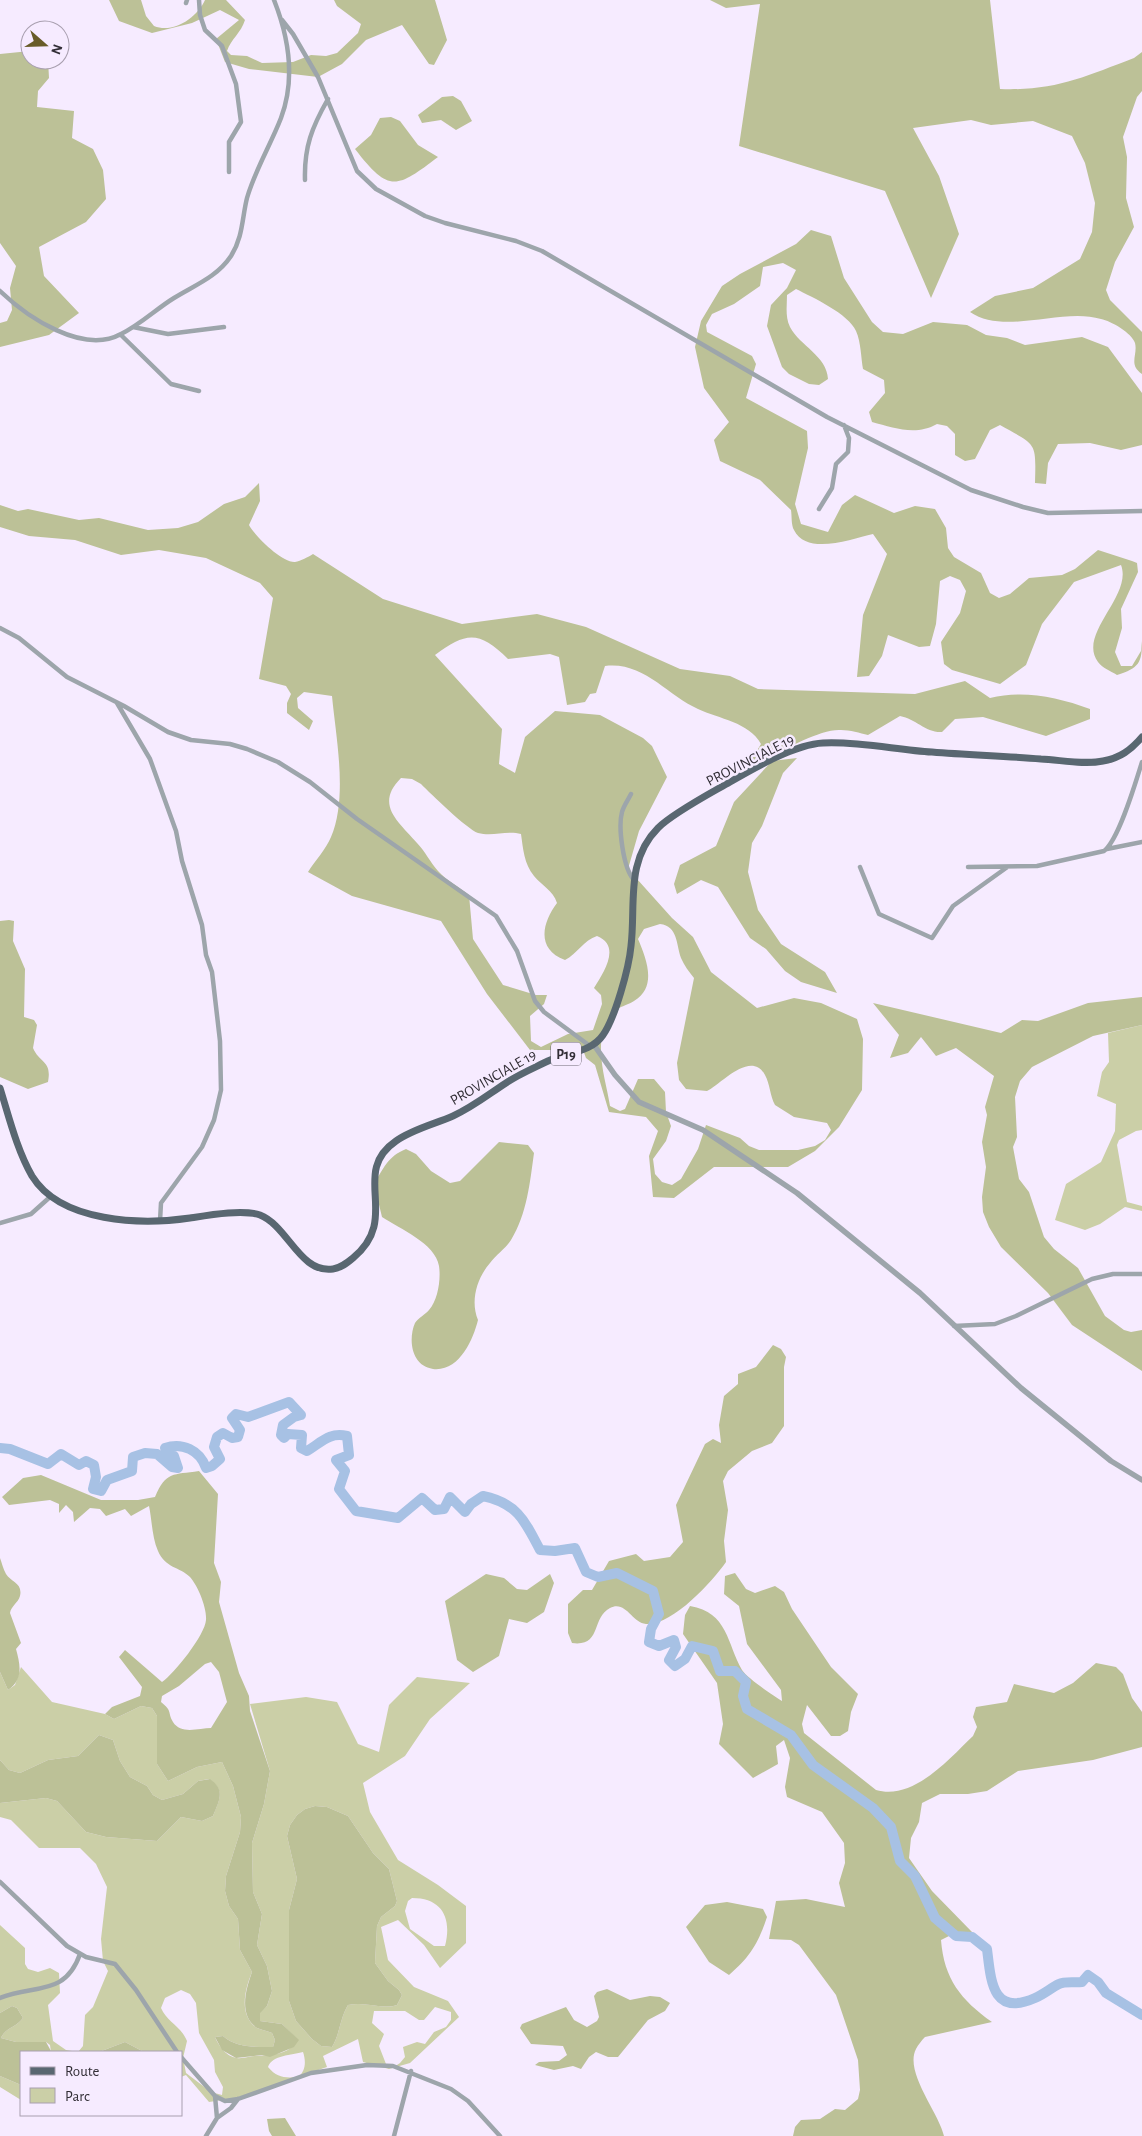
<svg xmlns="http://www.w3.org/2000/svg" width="1142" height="2136" font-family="'Alegreya Sans',sans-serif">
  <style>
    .green { fill: #cbcfa7; fill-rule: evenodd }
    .forest { fill: #bcc197; fill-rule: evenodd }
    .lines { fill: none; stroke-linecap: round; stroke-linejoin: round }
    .river { stroke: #a7c1e4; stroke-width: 10 }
    .minor { stroke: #9da5ab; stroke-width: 4.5 }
    .tertiary { stroke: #9da5ab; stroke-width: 5.5 }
    .primary { stroke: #596771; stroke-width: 7 }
    .labels { text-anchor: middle; stroke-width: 5; stroke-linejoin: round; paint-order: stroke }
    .shield { fill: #f6ebff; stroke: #6d6772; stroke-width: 1 }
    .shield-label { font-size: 14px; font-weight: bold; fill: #322e36 }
    .street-label { font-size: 15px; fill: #322e36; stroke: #f6ebff }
  </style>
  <rect width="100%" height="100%" fill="#f6ebff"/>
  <path class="green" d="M1142,1025V1130L1136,1131L1119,1140L1117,1145L1127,1202L1142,1206V1211L1125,1207L1100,1224L1085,1230L1055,1220L1066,1184L1101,1162L1115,1131L1116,1104L1097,1096L1102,1072L1109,1062L1108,1033Z
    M21,1667L52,1702L105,1714L114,1719L141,1706L152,1708L157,1716V1764L168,1781L197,1767L222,1762L233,1786L241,1817L240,1832L226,1876L225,1891L229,1906L238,1919L240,1950L252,1972C245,1989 238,2015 257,2028C261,2030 268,2031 272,2033L275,2040L273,2047C257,2047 236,2048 223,2036L215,2037C219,2046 225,2056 237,2058C242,2059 251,2056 256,2056C273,2054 287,2056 298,2040L282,2024L260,2021V2012L267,2006L272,1991L267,1966L257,1945L262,1914L253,1892L252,1843L264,1804L270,1771L250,1704L306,1697L337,1702L358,1744L379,1752L389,1705L417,1677L470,1683L430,1719L405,1756L363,1783L370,1812L398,1860L438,1885L466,1906V1943L440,1968L424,1945L398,1920L381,1927L388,1960L414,1987L448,2001L459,2017L410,2063L389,2069L363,2062L358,2039L323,2056L327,2067L236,2098L209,2102L186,2075L181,2077V2052H144L125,2042L99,2052H51L50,2045L46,2042H16L1,2038C5,2028 17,2027 23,2018L17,2008L12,2006L0,2013V1925L25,1948V1964L28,1969L38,1972L50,1968L59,1973L60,1993L48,2005L53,2041L66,2050L78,2052L83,2046L85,2015L93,2007L108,1971L103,1961L101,1939L107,1887L96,1864L80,1848H39L11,1820L0,1817V1803L46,1798L57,1801L86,1832L106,1837L157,1841L181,1817L202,1821L213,1816C219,1801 226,1790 209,1779L198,1781L183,1794L162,1800L153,1795L147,1786L130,1777L120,1761L113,1740L99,1735L78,1756L48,1760L20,1773L9,1770L0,1760V1672L8,1690L15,1685ZM315,1806L327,1807L348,1816L373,1853L389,1869L397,1901L395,1906L381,1917L377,1926L375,1963L388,1981L399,1990L402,1995L397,2005C383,2010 366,2001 348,2005C340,2018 340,2034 332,2047L321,2046L312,2039L296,2021L289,2001V1910L297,1879L287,1836L290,1825L297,1815L305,1809ZM412,1898C443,1898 452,1919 445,1946H434L410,1929L405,1911L408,1901ZM181,1990L190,1994L196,2003L199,2033L214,2060L215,2072L223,2087L222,2095L211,2092L186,2073L183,2058L187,2041C181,2026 167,2022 161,2008L165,1998ZM435,2007L451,2012V2020L446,2027L434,2032L425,2044L417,2042L403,2047L405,2057L400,2063L394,2067L386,2064L379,2046L384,2034L372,2023L374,2011H405L419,2020H424ZM303,2052C306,2061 306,2071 298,2077C285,2078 277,2078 268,2067C272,2055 292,2055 303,2052Z
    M0,2076L21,2085V2100L0,2087Z"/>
  <path class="forest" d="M109,0H141L146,16L154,26C173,34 197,18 205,0H226L245,20C241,33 231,39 227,51L231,55L247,56L262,63L293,62L311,55L326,56L337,53L358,33L361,24L337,6L334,0H435L447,40L434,65L429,64L402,25L366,40L342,64L318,77L249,69L225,62L216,39L239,20L220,10L192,23L152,33L119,21Z
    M710,0H990L1000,89C1055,91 1084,77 1134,58L1142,52V91L1137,97L1123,137L1127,157L1126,198L1134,227L1115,262L1106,290L1110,300L1142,332V374C1128,365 1138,355 1135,343C1132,333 1111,321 1101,319C1062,307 1005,336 970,312L995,296L1033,288L1080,259L1092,232L1095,203L1085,163L1072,136L1033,121L991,125L971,120L913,128L939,176L959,234L931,298L885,191L739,146L760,4L726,8Z
    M30,51V60H48L49,78L38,91L37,107L74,111L72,138L93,149L103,170L106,199L86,222L39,247L44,276L79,313L49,335L0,347V323L7,321L12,310L10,288L16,266L0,243V54Z
    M453,96L461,101L472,121L456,130L441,120L422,123L418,115L442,97Z
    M391,117L400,121L418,145L438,157C396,189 389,193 355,149L371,135L380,118Z
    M811,230L831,236L844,278L872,322L883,332L903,334L933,322L967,325L986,335L1007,338L1025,345L1082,337L1108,347L1142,393V445L1121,450L1090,443L1058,444L1048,463L1046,484L1035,483C1036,441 1037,446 1000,425L990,430L975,459L965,461L955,455V434L947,426L937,424C916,436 894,428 872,422L869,412L885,393L884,380L863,369C861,358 861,342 856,331C849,314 812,297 796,289L787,295C787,305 785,317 790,327C800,346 827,356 828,379L819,385L809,384L789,374L782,367L767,326L771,305L787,288L796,270L783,263L763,267L760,286L734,304L712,314L706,325L707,332L752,356L756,364L746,398L807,431L808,448L795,504L801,524L828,532L842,505L855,495L894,513L915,506L935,509L946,528L948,548L954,557L981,573L990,593L999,598L1010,594L1029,578L1062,575L1075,569L1098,550L1132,561L1137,563L1138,572L1121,609L1122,628L1115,652L1121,666H1132L1141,651L1142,641C1142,663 1139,668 1117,675C1111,671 1102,668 1098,662C1077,634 1133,596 1121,565L1074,582L1042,624L1026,665L1000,684L952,670L944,664L941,642L960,613L966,591L960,580L950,576L940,581L936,624L930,646L919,647L888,635L882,656L869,676L857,677L863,615L887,554L873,534C851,539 807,556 794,530C791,525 792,516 791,510L760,480L720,461L714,440L729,422L704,388L695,347L701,321L722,286L740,274L796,244Z
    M259,483L260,501L249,525C254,535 282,563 295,562C301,561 308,557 313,554L383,599L462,624L537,614L586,627L680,669L730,676L758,689L915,694L965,681L990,698C1023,690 1057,697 1090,709V719L1046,736L983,717L955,719L942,732C926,733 916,719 900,716L868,735C860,733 850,730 841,730C817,728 766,760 744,772L761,744C749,722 719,719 698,709C667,695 643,661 605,666L596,693L590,694L585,702L567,705L559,657L550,654L508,659C479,630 466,632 435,655L502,729L499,764L515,773L525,737L555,711L600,715L643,738L652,746L667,777L639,831L628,869L672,918L693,937L711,972L757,1008L794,998L821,1003L857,1019L863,1039L862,1090L839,1127L815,1151L788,1167H714L674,1198L653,1197L649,1156L658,1131L646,1117L609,1112L595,1065L586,1058L583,1050H530L487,994L441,921L352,896L308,872C315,861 326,849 331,837C348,797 336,738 332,696L304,692L297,698L298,708L313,721L309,730L287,713V703L291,694L286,686L259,679L273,598L260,583L206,558L159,550L121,555L75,540L29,536L0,527V505L18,511L28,509L79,520L99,518L148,530L178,528L198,522L224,504L245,497ZM401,778L412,779L421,784C431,794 467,829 478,833C493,837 507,830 521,834C523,848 524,864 534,876C542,886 553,890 557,903C542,923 536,949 565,960C577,954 584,940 597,936C622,946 603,973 594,988L601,995L602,1004L593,1030L568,1034L541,1047L531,1041L530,1016L544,1004L547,995H536L503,985L473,939L469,895C459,887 446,880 438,871C430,862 425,851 417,843C399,822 374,805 401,778ZM660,924C678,926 676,944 681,958C684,965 689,972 694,978L677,1063L679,1080L686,1089L707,1091C720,1085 751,1049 765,1075C770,1084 770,1096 775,1105L794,1117L827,1123L831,1130L825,1140L815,1146L798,1150H759L749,1146L740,1138L706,1125L698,1149L681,1179L672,1185L662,1182L655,1174L653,1159L666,1141L671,1126L666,1112L665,1092L654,1079H638L625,1109L620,1111L610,1106C606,1080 593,1046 608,1020C616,1006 622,1008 634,1001C658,987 646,958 638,939L644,929Z
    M797,758L783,773L762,826L752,843L748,872L758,910L781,944L825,972L837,993L801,982L785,971L766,949L750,938L718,887L701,880L677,894L674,884L680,865L716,846L734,802L772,761Z
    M9,920L14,921L13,941L25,969L24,1017L34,1020L37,1025L33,1048C40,1064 52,1060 48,1082L28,1089L0,1077V921Z
    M1142,997V1025L1093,1036L1032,1067L1020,1081L1015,1097L1017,1137L1013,1147L1019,1179L1029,1192L1044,1237L1054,1249L1078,1268L1105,1316L1124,1330L1131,1332L1142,1330V1371L1072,1325L1048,1293L1001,1247L989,1227L983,1212L982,1197L986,1167L982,1142L987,1115L985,1107L994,1076L956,1048L936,1056L921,1037L908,1053L890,1058L899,1035L873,1003L1001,1033L1022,1020L1038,1021L1088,1003Z
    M499,1142L528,1145L534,1153C530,1182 527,1214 511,1240C506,1248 496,1255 490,1263C477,1278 470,1301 478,1320C473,1340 459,1372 433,1369C411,1366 408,1339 415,1323C418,1318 426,1314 429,1310C438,1300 441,1279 439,1266C435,1243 400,1229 382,1217L374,1184C383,1169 388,1156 406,1149L416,1154L431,1171L450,1183L460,1181Z
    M773,1345L781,1349L786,1357L784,1367V1426L772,1443L752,1451L728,1471L723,1481L728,1510L724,1541L726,1562C712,1582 672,1626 646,1624C632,1623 626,1600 610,1608C591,1618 602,1647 572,1643L568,1633V1604L583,1590H592L609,1561L636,1554L644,1561L670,1557L683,1542L676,1505L705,1444L713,1439L721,1443L719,1425L724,1396L738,1384V1374L756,1367Z
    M199,1471L218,1494L214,1563L221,1582L219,1602L239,1673L249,1696L250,1711L270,1771L264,1804L252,1843L253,1892L262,1914L257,1945L267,1966L272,1991L267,2006L260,2013V2021L282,2024L299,2040L294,2047L270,2057L262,2055L236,2058L222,2050L215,2037L223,2036C236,2048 256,2047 273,2047L275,2040L272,2033C268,2031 261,2030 257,2028C238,2015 246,1989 252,1972L240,1950L238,1919L229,1906L225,1891L226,1876L240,1832L241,1817L233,1786L222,1762L197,1767L168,1781L157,1764V1716L152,1708L141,1706L114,1719L105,1714L112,1707L140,1696L142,1687L119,1657L125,1650L162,1682C174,1674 205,1635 206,1620C207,1608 198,1586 190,1577C180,1567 165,1568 158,1551C152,1538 152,1520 149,1506L131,1516L125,1509L106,1516L100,1509L90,1508L74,1522L73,1512L66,1505L59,1513V1504L50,1500L9,1505L2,1497L23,1478L41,1475L101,1500H138L155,1497C166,1471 173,1475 199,1471ZM211,1662L219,1672L227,1702L211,1728C199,1728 181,1735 173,1722C167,1711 173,1712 161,1702L162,1696L179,1686L205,1664Z
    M0,1558C2,1563 3,1569 6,1574C11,1582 23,1583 20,1596C18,1603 11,1606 10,1613L21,1643L16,1649C20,1664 24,1679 8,1690L0,1672Z
    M735,1573L746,1589L755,1593L775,1586L784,1592L792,1609L831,1667L858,1694L851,1712L848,1731L840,1736H831L807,1705L802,1724L804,1733L876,1790C913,1801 949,1759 973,1736L977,1727L973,1717L976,1707L1007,1702L1014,1684L1054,1693L1073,1683L1096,1663L1116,1667L1123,1674L1132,1698L1142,1712V1747L1093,1760L1018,1771L987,1791L968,1794H940L922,1803L919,1822L911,1838L909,1858L932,1891L972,1932L953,1934L941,1940C944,1979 961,2000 992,2022L925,2037C922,2040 918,2045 916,2049C904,2072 939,2113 944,2136H793L795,2127L801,2120L820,2119L835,2109L845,2110L858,2099L860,2090L858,2060L836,1995L799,1945L791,1940L769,1939L776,1901L806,1899L845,1907L839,1883L845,1863L844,1843L822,1812L787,1797L785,1787L790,1758L784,1740L776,1746L778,1764L753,1778L719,1744L723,1724L717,1683L683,1634L685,1615L690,1606C728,1612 727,1644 742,1670C747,1678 774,1696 782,1701L781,1690L747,1644L739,1606L724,1594L725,1576Z
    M486,1574L504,1578L517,1589L527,1590L550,1574L554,1583L544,1612L527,1623L509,1619L499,1656L473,1672L457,1660L445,1601Z
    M99,1735L113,1740L120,1761L130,1777L147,1786L153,1795L162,1800L183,1794L198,1781L210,1779C226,1790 219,1801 213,1816L202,1821L181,1817L157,1841L106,1837L86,1832L57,1801L46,1798L0,1803V1760L9,1770L20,1773L48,1760L78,1756Z
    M315,1806L327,1807L348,1816L373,1853L389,1869L397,1901L395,1906L381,1917L377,1926L375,1963L388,1981L399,1990L402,1995L397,2005C382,2010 366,2001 348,2005C340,2018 340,2034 332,2047L321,2046L312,2039L296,2021L289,2001V1910L297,1879L287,1836L290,1825L297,1815L305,1809Z
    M727,1902L763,1909L767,1917C758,1944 750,1957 729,1975L709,1962L686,1927L705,1905Z
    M607,1989L630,2000L650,1996L660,1997L670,2003L665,2011L648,2020L618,2057H608L596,2052L589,2057L581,2069L573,2066L554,2070L535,2065L539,2062L559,2061L567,2055L563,2046L531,2044L520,2028L522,2024L566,2007L574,2020L587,2027L597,2021L599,2017L594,1996L597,1992Z
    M12,2006L17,2008L23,2018C17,2027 5,2028 1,2038L16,2042H46L51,2051L21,2052V2085L0,2076V2013Z
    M125,2042L144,2052H99Z
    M285,2118L296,2136H272L269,2131L267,2119Z"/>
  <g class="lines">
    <path class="river" d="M0,1448L10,1449L48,1464L61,1454L79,1465L86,1461L94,1465L96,1477L93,1489L101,1491L107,1480L132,1471L133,1457L145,1453L157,1454L172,1467L178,1468L174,1456L165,1448C182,1442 200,1450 206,1468L212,1466L220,1459L214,1447L217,1437L223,1433L232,1438L238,1437L240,1430L232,1418L236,1414L248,1417L289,1402L301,1415L294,1417L283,1425L281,1435L284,1438L288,1434L302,1435L301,1448L307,1451C322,1442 329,1432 347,1436L349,1455L336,1460L345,1471L339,1489L356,1511L398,1518L422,1498L435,1510L444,1509L450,1497L465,1512L471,1504L483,1496C517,1503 525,1521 540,1550L555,1551L575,1548L586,1572L598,1577L617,1573L653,1591L659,1614L651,1629L649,1642L659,1646L674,1640L676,1647L669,1660L675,1666L685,1659L692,1646L713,1651L720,1671H735L746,1682L743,1696L747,1709L791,1735L813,1765L873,1808L891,1827L900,1861L915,1876L935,1918L956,1936L972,1937L987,1949C991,1981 992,2017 1035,1998C1044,1994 1051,1988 1059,1984C1065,1981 1075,1983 1082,1982L1088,1975L1098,1982L1106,1993L1142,2015"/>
    <path class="minor" d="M199,0L200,15L205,30L222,46L236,84L241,122L229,142V172
      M186,3L187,0
      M282,20L293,34L318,77L357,171L376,189L425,216L445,223L516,241L542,251L827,417L971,490L1023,507L1048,513L1142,511
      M305,180C304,147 312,127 328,99
      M0,291C27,317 83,355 121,334C140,325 156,309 174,298C195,285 217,277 231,256C243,237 242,218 247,198C255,170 271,144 281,118C296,78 289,38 274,0
      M133,327L168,334L224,327
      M121,335L171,384L199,391
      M819,509L832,488L836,464L848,452L849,438L844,425
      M0,628L19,638L67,677L124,706L168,732L191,740L230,744L247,749L278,762L310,782L357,819L496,916L517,951L535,1001L544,1012L590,1046
      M117,703L150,759L176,831L182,861L202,925L206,955L212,972L220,1041L221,1090L214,1120L202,1147L161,1203L160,1221
      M631,794C628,800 624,805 622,812C618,827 623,868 634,880
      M1107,849L1142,842
      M860,867L879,914L932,938L953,906L1006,868
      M968,867L1037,866L1104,851C1119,840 1136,781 1142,762
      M0,1223L31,1214L50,1197
      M954,1326L995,1324L1016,1316L1092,1279L1113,1274H1142
      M0,1882L67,1946L86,1957L115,1964L136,1990L177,2052
      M0,1998C34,1984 65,1997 80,1954
      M181,2057L215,2096L225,2101L238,2099L311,2073L367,2065L393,2066L451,2089L468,2101L500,2136
      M215,2096L217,2118
      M206,2136L217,2118L231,2108L238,2099
      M394,2136L411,2071"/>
    <path class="tertiary" d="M594,1045L615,1075L639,1102L703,1130L797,1193L920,1293L1021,1388L1111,1461L1142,1480"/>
    <path class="primary" d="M0,1088C9,1117 17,1150 32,1176C61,1223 142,1225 190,1218C209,1215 243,1209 260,1215C288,1226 300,1274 333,1269C341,1268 347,1263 353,1258C402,1218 349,1173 396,1141C413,1129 435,1124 453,1116C473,1107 489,1094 506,1083C519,1074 534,1068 548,1061C566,1052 591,1053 603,1035C615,1018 629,968 631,946C636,905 625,861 658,828C673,813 711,793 730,782C754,768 796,744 823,743C859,741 897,750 932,752C968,755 1005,756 1041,759C1061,760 1084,765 1103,761C1120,758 1131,750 1142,737"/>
  </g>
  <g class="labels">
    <rect class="shield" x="551" y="1042.5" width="30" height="23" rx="4"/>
    <g class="shield-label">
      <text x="566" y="1059">P19</text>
    </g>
    <g class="street-label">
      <text transform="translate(750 760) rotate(-27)" y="5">PROVINCIALE 19</text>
      <text transform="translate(493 1077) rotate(-30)" y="5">PROVINCIALE 19</text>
    </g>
  </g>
  <rect x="20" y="2051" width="162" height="65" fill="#f6ebff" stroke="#a89faf"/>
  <rect x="30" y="2067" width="25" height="8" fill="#596771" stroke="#a89faf"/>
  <text x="65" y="2076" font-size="15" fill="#322e36">Route</text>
  <rect x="30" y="2088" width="25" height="15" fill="#cbcfa7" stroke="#a89faf"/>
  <text x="65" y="2101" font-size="15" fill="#322e36">Parc</text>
  <g transform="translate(45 45) rotate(110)"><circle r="24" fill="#f6ebff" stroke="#a89faf"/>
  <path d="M0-4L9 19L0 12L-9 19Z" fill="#685c28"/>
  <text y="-8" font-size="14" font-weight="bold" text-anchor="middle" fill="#322e36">N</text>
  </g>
</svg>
